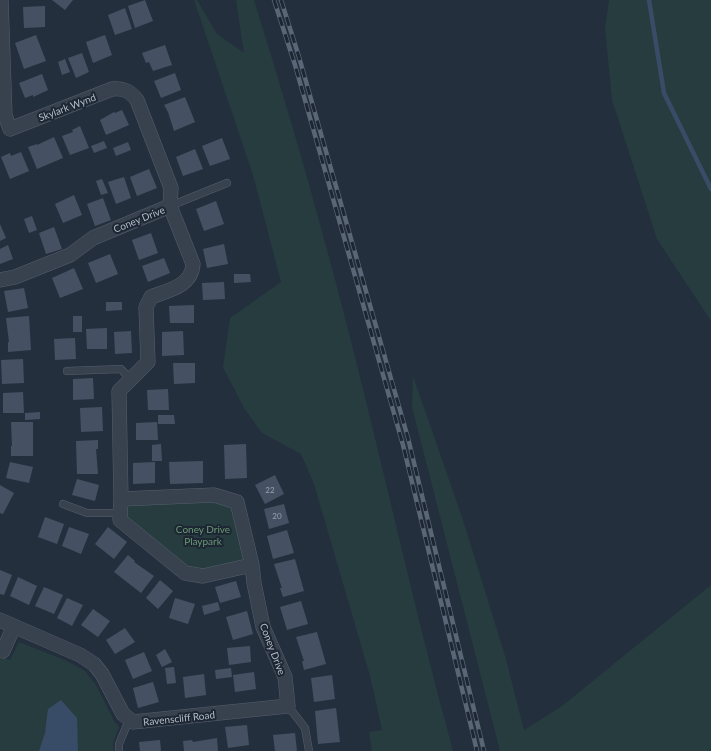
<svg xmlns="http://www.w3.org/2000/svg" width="711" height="751" font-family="Lato,sans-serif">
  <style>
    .green { fill: #263c3f }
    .water { fill: #394c67 }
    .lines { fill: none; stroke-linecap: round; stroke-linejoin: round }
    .stream { stroke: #394c67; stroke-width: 4.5 }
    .building { fill: #455162 }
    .service-casing { stroke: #565f6c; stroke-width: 8 }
    .minor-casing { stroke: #565f6c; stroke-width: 15 }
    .service { stroke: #38414e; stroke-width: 7 }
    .minor { stroke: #38414e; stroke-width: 14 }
    .rail-casing { stroke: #5a6575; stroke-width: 4.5 }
    .rail { stroke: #1d2633; stroke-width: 3; stroke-dasharray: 9; stroke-linecap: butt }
    .labels { text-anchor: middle; stroke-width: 4; stroke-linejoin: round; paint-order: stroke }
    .number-label { font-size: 8px; fill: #98a1af }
    .street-label { font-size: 10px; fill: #b4bcc9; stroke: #1d2633 }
    .park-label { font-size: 10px; fill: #6b9a76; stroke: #1d2633 }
  </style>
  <rect width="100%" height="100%" fill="#242f3e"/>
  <path class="green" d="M194,0H197L217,34L244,53L236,0H254C291,118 325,237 355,357C388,488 417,620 453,751H372L369,732L382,730L370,676L314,484L301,454L262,433L244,408L223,367L230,318L281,282L253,175Z
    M609,0H711V321L657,239L612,100L605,28Z
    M413,376L463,520L506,659L524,730L562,706L711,585V751H500L412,407Z
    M121,499L237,502L252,565L193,576L120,520Z
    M19,642L67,661L85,671L96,685L114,721L119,727L113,744L114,751H0V656L10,660Z"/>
  <path class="water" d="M61,700L77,718L78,751H39L45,733L48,709Z"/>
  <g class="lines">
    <path class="stream" d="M649,0L664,93L711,189"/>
  </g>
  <path class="building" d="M52,0H73L65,10Z
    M145,0L153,21L135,28L128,6Z
    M45,6V27L24,28L23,7Z
    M125,8L132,29L115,35L108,15Z
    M36,35L46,61L24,69L15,43Z
    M105,35L112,55L93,63L86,42Z
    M165,45L172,65L153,71L149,62L146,63L142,53Z
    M82,53L89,72L76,78L68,58Z
    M65,59L70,72L62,75L58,62Z
    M175,73L181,90L161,98L154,81Z
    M42,74L48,90L33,97V95L25,98L19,83Z
    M185,97L195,122L174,131L168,112L164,105Z
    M122,110L129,125L106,135L100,120L114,112L115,113Z
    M80,126L89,148L70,155L62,136L73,132L72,130Z
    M54,137L63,158L37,169L28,147L37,144V145Z
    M222,138L230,159L210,166L202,146Z
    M104,141L107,148L94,153L91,146Z
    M128,142L131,150L116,156L113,148Z
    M195,149L203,169L183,176L176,157Z
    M21,152L29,171L10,179L1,157L10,153L11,156Z
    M149,169L157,188L137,196L130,177Z
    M124,177L131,198L116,204L108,182Z
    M102,179L108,193L101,195L96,181Z
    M74,195L82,215L63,223L55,204Z
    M103,198L111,220L95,226L87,204Z
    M216,201L224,224L204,231L196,209Z
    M32,216L37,230L29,233L24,219Z
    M0,224L6,238L0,241Z
    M54,227L62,249L46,254L39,233Z
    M151,233L158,253L139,260L132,240Z
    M224,244L228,264L207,268L203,249Z
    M8,245L13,259L0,264V249Z
    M110,254L118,274L96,283L88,263Z
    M164,258L170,273L148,282L142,266Z
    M74,268L83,289L60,298L52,278Z
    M234,274H250L251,282L234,283Z
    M224,282L225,299L203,300L202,283Z
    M24,288L28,308L8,312L4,291Z
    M106,302H122V310L106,311Z
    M194,305V323H170L169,306Z
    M29,316L31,350L8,352V342H9L6,318Z
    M73,316H82V332H73Z
    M107,328V349H87L86,329Z
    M131,331L132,353L115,354L114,332Z
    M183,331L184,355L162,356V332Z
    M75,338L76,359L55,360L54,339Z
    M23,359L24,383L2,384L1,360Z
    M173,363H195V383L174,384Z
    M93,378L94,399L73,400V379Z
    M168,389L169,410H148L147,390Z
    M23,392L24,413H3V393Z
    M102,407L103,431L81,432L80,408Z
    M40,412V419L25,420V413Z
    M158,415H174L175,424H158Z
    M11,422H33V456H11V446H12Z
    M157,422L158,440H136V423Z
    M98,440V449H96L98,474H77L76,441Z
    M161,444L162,461H152V445Z
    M246,444L247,478L225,479L224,445Z
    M203,461V483L170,484L169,462Z
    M10,462L33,467L29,483L6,478Z
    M155,462V483L133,484V463Z
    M275,475L284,494L265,504L255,485Z
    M77,479L99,485L95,501L72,495Z
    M0,485L14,493L3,514L0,513Z
    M284,504L289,523L269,529L264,509Z
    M45,517L64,524L57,544L38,537Z
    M69,527L89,534L81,554L62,546Z
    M108,527L127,542L114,559L95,544Z
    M287,530L294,553L273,559L267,536Z
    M128,555L135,561L134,562L154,576L141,593L114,572Z
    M295,559L304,591L283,597L280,588H282L274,564Z
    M0,570L12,575L4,595L0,594Z
    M18,577L37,586L29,605L10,596Z
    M160,580L173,591L158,609L146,598Z
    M236,581L241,597L220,603L215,587Z
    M44,587L63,595L54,614L35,606Z
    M67,598L83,605L72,626L57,618Z
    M175,598L195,604L188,624L169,618Z
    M301,601L308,624L287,630L280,607Z
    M218,602L220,610L204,615L202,606Z
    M93,609L110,621L98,637L81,625Z
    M247,611L253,634L233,640L226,617Z
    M125,628L135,642L115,654L106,640Z
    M317,632L326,664L304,670L302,661H304L296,637Z
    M250,646L251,662L229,665L227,648Z
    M165,649L172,662L162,667L156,655Z
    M144,652L152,671L133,679L125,660Z
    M174,667L176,683L167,684L165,668Z
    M231,668L232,677L216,679L215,670Z
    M254,672L256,689L235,692L233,675Z
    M204,674L206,695L185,698L183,677Z
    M332,675L335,699L314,702L311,678Z
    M153,682L159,702L138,708L133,688Z
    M336,708L340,742L318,744L315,711Z
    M247,725L249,745L228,748L225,727Z
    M295,733L297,751H275L273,735Z
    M217,738L218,751H184L183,741L192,740L193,742Z
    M160,740L161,751H140L139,742Z"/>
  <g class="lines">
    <g class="service-casing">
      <path id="service" d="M170,206L227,183
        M67,371L121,369L130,379
        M63,504L87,513H120
        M288,706L305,728L309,751
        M119,751V744L129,720"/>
    </g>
    <g class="minor-casing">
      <path id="minor" d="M0,280L15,277L70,255L93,238L170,206
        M121,499L120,520L185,573L203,576L252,565
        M0,620L80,655L94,664L102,674L123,714L133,722L288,706L285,677L263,627L254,583L252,565L237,502L214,495L121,499L119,391L148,362L146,307L151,297C169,290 192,286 193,264L170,206L171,188L137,100C130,91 124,88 112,89L10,129L5,115L1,0
        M3,651L14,626"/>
    </g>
    <use href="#service" class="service"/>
    <use href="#minor" class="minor"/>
    <g class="rail-casing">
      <path id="rail" d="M274,0L295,65L403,445L477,751
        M281,0L299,57L408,438L484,751"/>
    </g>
    <use href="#rail" class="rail"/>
  </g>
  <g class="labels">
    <g class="number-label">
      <text x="270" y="493">22</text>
      <text x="277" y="519">20</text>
    </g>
    <g class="street-label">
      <text transform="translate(67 107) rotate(-21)" y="4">Skylark Wynd</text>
      <text transform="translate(139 219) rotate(-22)" y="4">Coney Drive</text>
      <text transform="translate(273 649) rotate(69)" y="4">Coney Drive</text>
      <text transform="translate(179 718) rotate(-6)" y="4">Ravenscliff Road</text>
    </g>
    <g class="park-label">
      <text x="203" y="533">Coney Drive<tspan x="203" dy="12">Playpark</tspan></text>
    </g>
  </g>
</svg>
